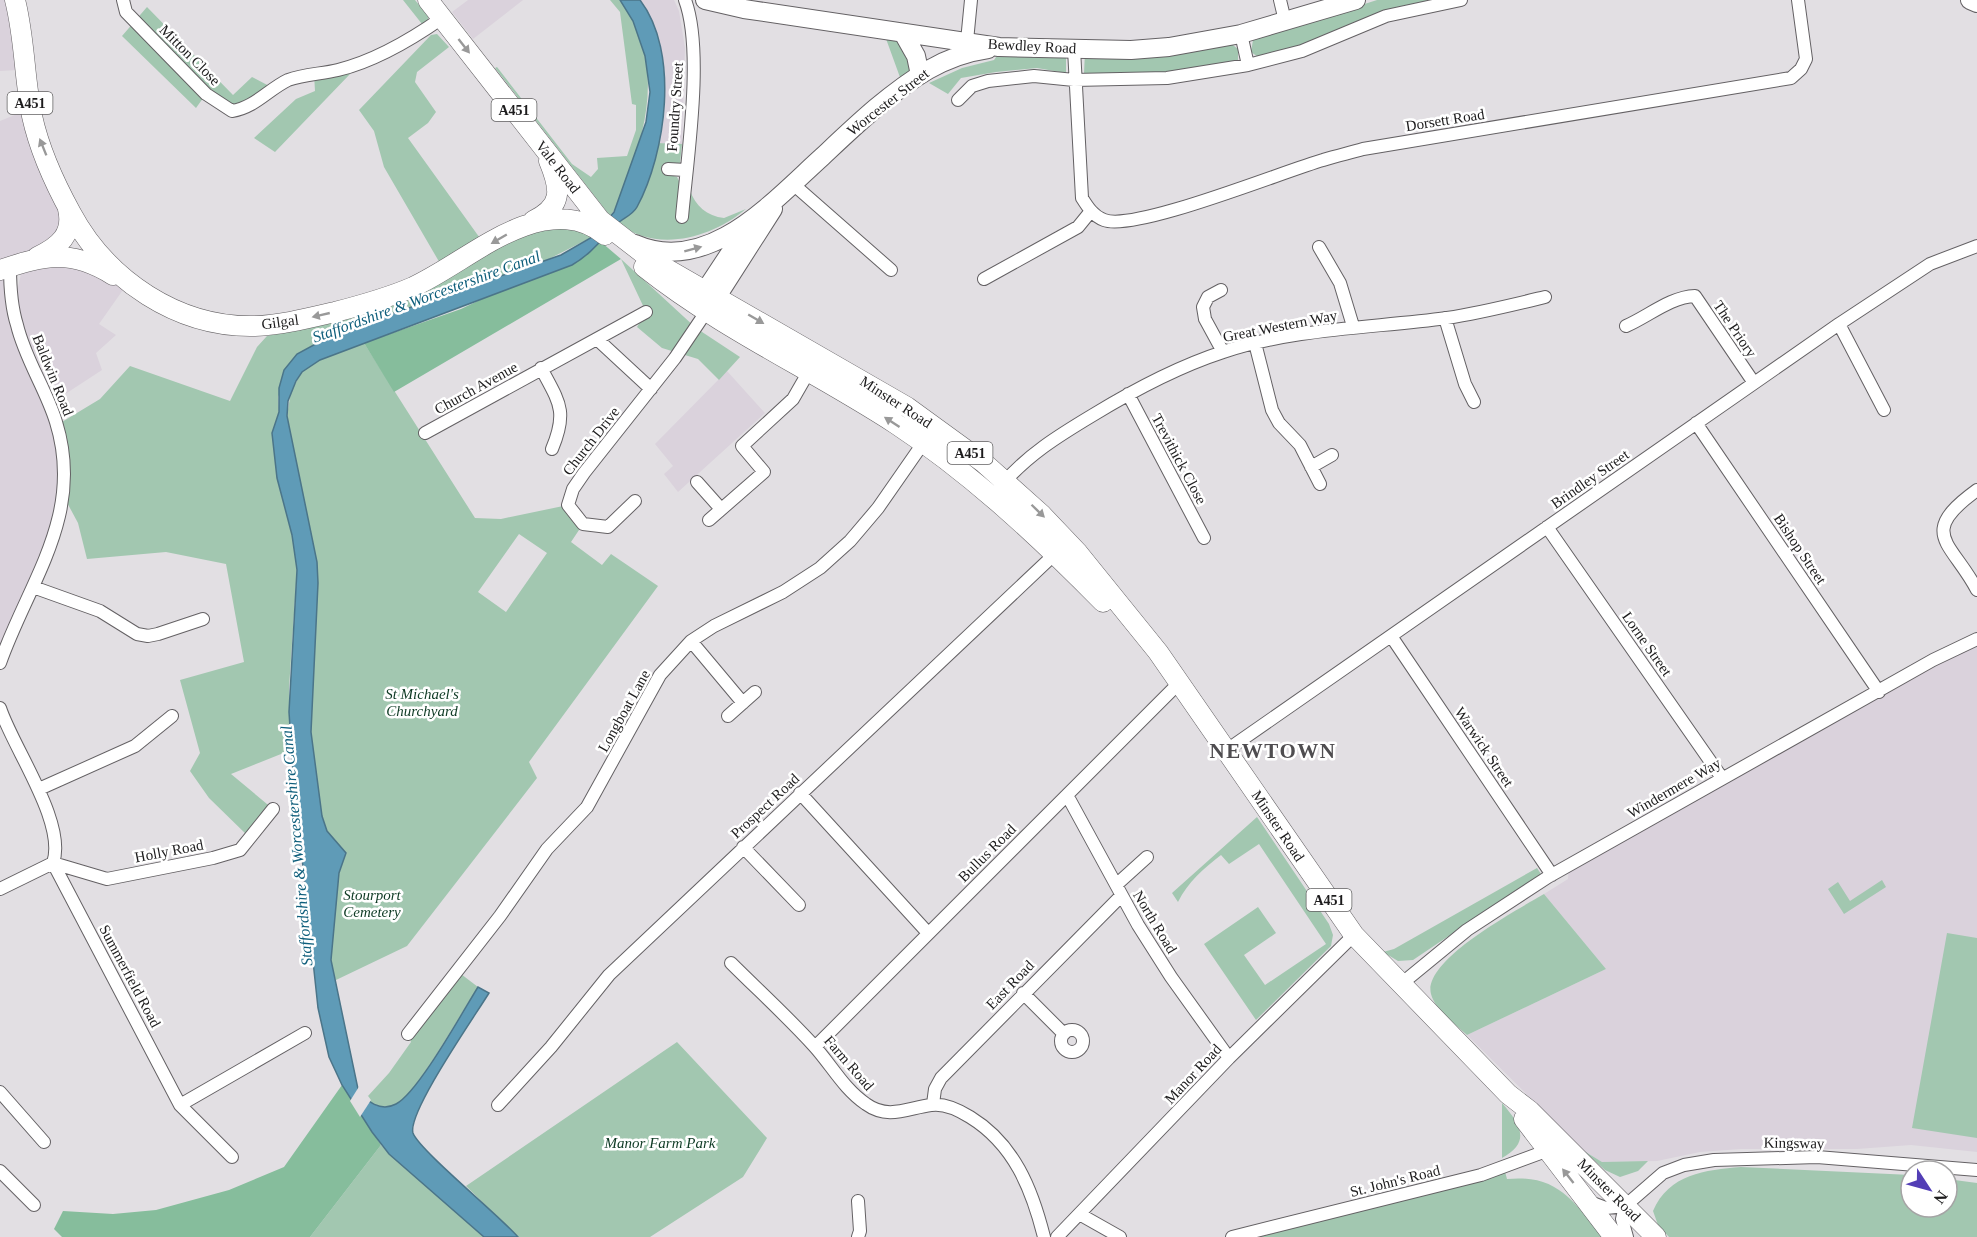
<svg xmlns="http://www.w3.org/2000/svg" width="1977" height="1237" font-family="Georgia,serif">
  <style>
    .built { fill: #dad2dc }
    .green { fill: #a2c7b0; fill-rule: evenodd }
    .forest { fill: #86bd9c }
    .water { fill: #5f9bb7; stroke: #4b7589; stroke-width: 1.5 }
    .pier { fill: #e2dfe3 }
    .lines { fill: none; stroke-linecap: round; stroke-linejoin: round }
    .street-casing { stroke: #646164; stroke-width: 14 }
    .secondary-casing { stroke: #646164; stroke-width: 20 }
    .primary-casing { stroke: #646164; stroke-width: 21 }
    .street { stroke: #fff; stroke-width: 12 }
    .secondary { stroke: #fff; stroke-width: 18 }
    .primary { stroke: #fff; stroke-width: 20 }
    .oneway { fill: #999 }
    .labels { text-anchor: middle; stroke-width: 5; stroke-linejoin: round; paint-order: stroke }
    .shield { fill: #fff; stroke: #616061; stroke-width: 1.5 }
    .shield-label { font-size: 14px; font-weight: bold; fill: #1d1c1d }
    .street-label { font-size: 15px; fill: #1d1c1d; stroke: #fff }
    .park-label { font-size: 15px; font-style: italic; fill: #0e3a24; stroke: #fff }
    .water-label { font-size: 16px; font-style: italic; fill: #0e5e7b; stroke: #fff }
    .district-label { font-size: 21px; font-weight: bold; letter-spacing: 1.5px; fill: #4f4d50; stroke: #fff }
  </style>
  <rect width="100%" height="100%" fill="#e2dfe3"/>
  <path class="built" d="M0,0H9L18,70L0,71Z
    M468,0H523L473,39L452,12Z
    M640,0H674L679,11L685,48L682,144L657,143L662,112L664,65L655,27Z
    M22,112L25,129L64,221L53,237L36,248L0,262V121Z
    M68,262L125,287L99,324L116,335L96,353L102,370L56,400L54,383L46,378L24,329L18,305V287L21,274L26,270Z
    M0,278L4,279L50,402L64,497L5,649L0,646Z
    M727,371L765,413L678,492L664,474L673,466L655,444Z
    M1977,639V1152L1911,1145L1857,1149H1741L1700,1152L1657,1161L1602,1162L1584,1151L1467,1035L1606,969L1544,894L1568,879L1569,865Z"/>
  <path class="green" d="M403,0H415L428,16V20L422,24Z
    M610,0H620C662,54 650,121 627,179C622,191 618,207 610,216L495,68L497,67L572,164L591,177L598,169L597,158L627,156L636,130V105L632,104L620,12Z
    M1377,0H1442L1301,48L1261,59L1251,52L1253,40Z
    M147,7L233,95L252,77L273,88L244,110L206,94L196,108L122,36Z
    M437,34L449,47L417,72L415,82L436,112L428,123L408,138L482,241L441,265L384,167L374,131L359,110L431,35Z
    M885,36L897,37L906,50L910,72L901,80Z
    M1229,42L1238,49V62L1166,75L1084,73L1085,52Z
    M1001,50L1066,52V73L1037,68L996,72L961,78L948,94L929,83L962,68L994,60Z
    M351,73L275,152L254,138L296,99L315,91L314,74Z
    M657,143L682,144L680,163H664L663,173L677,177L680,183L690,190C695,206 707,216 724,218L746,209C710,239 656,253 618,223C644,208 653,172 657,143Z
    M563,224L594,236L541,263L334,334L297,354L278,397L279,413L272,433L277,478L292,535L297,570L289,688L291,750L231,774L273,809L250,838L209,798L190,771L200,753L180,680L244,662L226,564L166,552L87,559L78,523L64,497L57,425L100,399L130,366L230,401L257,347L267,336L323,324L521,236Z
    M621,259L696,328L740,357L719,380L698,359L662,348L637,327L646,312Z
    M364,343L475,518L501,519L568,505L583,524L571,542L602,565L611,554L658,586L529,762L537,778L407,946L336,980L322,952L308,802L307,582L294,451L287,416L291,391L302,372L320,360ZM519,534L547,553L506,612L478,592Z
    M1257,817L1329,924L1333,935L1331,946L1256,1020L1204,944L1258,907L1276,933L1244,955L1265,985L1326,944L1259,844L1229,864L1221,855C1203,869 1188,882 1178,902L1172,893Z
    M1537,868L1541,874L1413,960L1398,961L1383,952L1394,949Z
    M1882,880L1886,887L1844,914L1828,889L1838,882L1850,901Z
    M1544,894L1606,969L1467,1035C1455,1024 1435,1010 1431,994C1422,960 1519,909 1544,894Z
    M1947,933L1977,938V1138L1912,1128Z
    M457,971L478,987C462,1011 418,1091 398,1103C385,1111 369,1105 360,1094L368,1096L389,1073L411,1042L408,1034Z
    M677,1042L767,1138L743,1177L650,1237H518L466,1186Z
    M1502,1103C1520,1124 1532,1142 1502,1158Z
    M381,1145L389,1154L484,1237H310Z
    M1584,1151L1602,1162L1648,1161L1638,1171L1620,1177L1605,1170Z
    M1741,1167L1911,1175V1207H1947V1179L1977,1183V1237H1669L1658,1225L1653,1211C1669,1174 1705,1170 1741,1167Z
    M1504,1168L1507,1179C1557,1174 1574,1201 1602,1237H1232Z"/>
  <path class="forest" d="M601,242L621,259L394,392L364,343L461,309Z
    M342,1085L381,1145L310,1237H62L54,1229L63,1211L113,1214L156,1210L229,1190L284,1167Z"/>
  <path class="water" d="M620,0H640C680,52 666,153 637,207C632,216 622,218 616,225C601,240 591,254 572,265L320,360L302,372L296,381L288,401L287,416L317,562L318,583L311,732L322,816L327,831L346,853L339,873L331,960L358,1089C366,1102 381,1112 396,1104C418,1093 463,1011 478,987L489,993C475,1016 407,1113 413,1133C419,1150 500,1216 518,1237H484L389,1154L372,1132L342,1085L329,1057L318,1008L293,773L289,712L297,570L292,535L277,478L272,433L279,412V388L284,370L297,354L334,334L561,255L594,236L614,212L646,122L650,92L645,56L633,21Z"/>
  <path class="pier" d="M360,1085L371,1100L360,1117L350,1101Z"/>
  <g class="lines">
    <g class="street-casing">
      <path id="street" d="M123,0L126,12L206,94L232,111C254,108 269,89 288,80C304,74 322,74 338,70C375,61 412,39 442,18
        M1280,0L1285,21
        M1241,34L1248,65
        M967,41L971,0
        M1074,49L1082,198C1087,206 1093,216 1104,220C1135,232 1284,171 1323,160C1336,156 1349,153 1363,149L1791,78L1801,69L1806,59L1798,0
        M958,100L972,86L988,81L1034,76L1074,80L1167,78L1248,65L1302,51L1386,16L1461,0
        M668,169L685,170
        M793,184L891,270
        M682,217C687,160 704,51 685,0
        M1319,247L1340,283L1353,326
        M984,279L1078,227L1091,211
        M1221,290L1208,297L1203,307L1205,319L1223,352
        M1445,318L1465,384L1474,402
        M1839,324L1884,410
        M1626,326C1649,316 1670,297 1695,296L1754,383
        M597,339L651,389
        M1255,343L1272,410L1279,423L1300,445L1320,484
        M541,368C559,402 568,411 552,449
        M1128,394L1204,538
        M1696,423L1879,692
        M425,433L646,312
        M1311,467L1332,455
        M697,482L721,509
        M1000,487C1027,455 1058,436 1093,415C1134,390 1177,367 1223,352C1295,328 1373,328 1447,318C1480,313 1512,305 1545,297
        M1977,490C1916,534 1952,542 1977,590
        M635,501L608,527L583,524L568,505L573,489L584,473L675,358L706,312
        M709,520L764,472L742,446L793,399L812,366
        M1547,527L1722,778
        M33,587L100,611L137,634L148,636L158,634L203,619
        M1391,636L1552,875
        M691,641L743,703
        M0,663C29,581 85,515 56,422C46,389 25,359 17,325C11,306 10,287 10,267
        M0,708C13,748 67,823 53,863
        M728,716L755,692
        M1227,750L1839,324L1930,264L1977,246
        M39,789L135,746L172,716
        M800,793L928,933
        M1067,795L1138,925L1171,977L1229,1058
        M743,847L799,905
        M53,863L180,1105L232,1157
        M53,863L107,879L213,858L240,850L273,809
        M1116,885L1147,857
        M0,889L53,863
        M731,963C759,991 788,1017 815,1047C832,1066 844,1089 866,1104C888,1120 908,1108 931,1105C944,1103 959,1110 970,1117C1014,1144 1032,1189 1044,1237
        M1400,985L1467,930L1548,877L1933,660L1977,639
        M1023,993L1064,1034
        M1061 1041a11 11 0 1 1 22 0a11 11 0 1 1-22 0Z
        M408,1034L500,916L547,849L587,807L660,675L691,641L714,626L783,592L820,568L850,541L878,508L926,439
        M815,1047L1180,682
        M0,1092L44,1142
        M933,1104L935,1089L941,1078L1121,896
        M180,1105L305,1033
        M498,1105L551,1047L609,975L1058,551
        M0,1171L34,1205
        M1590,1202L1606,1208L1625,1206L1663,1173L1684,1165L1714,1160L1817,1157L1977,1170
        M1625,1206L1622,1219L1627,1237
        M1081,1215L1120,1237
        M858,1237L860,1231L858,1201
        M1057,1237L1229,1058L1354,935
        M1232,1237L1481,1175L1554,1148"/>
    </g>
    <g class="secondary-casing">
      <path id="secondary" d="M705,0L744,9L999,47L1131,50L1169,47L1241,34L1356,0
        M1970,0L1977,3
        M903,33L916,56L920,75
        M635,244C708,276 772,202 822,157C855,126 889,93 928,70C947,59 967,52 988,49
        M697,303L744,232
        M709,309L773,209"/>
    </g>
    <g class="primary-casing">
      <path id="primary" d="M15,0C25,39 24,78 32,116C39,148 55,184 71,213C107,280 178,328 255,326C282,325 309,318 335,312C362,305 388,298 413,287C451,269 485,240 524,226C553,216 581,215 605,235
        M428,0L600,220L653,261L907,407L984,463L1041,514L1078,553L1158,652L1354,935L1508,1094L1530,1111L1656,1237
        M533,221C563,206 561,190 549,161
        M37,257C59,247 74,234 68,209
        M644,267C722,329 813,370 896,424C972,474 1039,537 1103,602
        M0,270C45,255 71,249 113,275
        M1524,1119L1614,1237"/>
    </g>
    <use href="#street" class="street"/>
    <use href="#secondary" class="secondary"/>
    <use href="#primary" class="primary"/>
  </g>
  <defs><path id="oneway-solid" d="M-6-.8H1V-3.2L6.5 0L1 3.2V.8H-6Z" transform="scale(1.5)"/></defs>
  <g class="oneway">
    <use href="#oneway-solid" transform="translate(464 46) rotate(52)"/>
    <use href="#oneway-solid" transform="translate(43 147) rotate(-112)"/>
    <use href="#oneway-solid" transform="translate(499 239) rotate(150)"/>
    <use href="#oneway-solid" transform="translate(693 249) rotate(-15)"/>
    <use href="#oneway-solid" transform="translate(321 315) rotate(167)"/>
    <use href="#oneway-solid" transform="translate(756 319) rotate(30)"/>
    <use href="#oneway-solid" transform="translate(892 422) rotate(-147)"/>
    <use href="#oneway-solid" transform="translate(1038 511) rotate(44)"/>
    <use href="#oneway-solid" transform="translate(1568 1176) rotate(-128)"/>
  </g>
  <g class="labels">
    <g class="shield">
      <rect x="7.5" y="92" width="45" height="22" rx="4.5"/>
      <rect x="491.5" y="99" width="45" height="22" rx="4.5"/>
      <rect x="947.5" y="442" width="45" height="22" rx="4.5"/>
      <rect x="1306.5" y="889" width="45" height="22" rx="4.5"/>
    </g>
    <g class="shield-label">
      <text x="30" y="108">A451</text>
      <text x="514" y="115">A451</text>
      <text x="970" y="458">A451</text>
      <text x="1329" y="905">A451</text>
    </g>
    <g class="street-label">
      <text transform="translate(1032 46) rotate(3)" y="5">Bewdley Road</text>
      <text transform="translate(190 55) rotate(45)" y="5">Mitton Close</text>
      <text transform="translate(888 102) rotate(-38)" y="5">Worcester Street</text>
      <text transform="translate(675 107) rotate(-86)" y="5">Foundry Street</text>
      <text transform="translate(1445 120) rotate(-9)" y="5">Dorsett Road</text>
      <text transform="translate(558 167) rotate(52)" y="5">Vale Road</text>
      <text transform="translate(280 322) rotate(-8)" y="5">Gilgal</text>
      <text transform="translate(1280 326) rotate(-11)" y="5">Great Western Way</text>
      <text transform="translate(1735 329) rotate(56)" y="5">The Priory</text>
      <text transform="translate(53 375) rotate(68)" y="5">Baldwin Road</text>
      <text transform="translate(476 388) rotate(-29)" y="5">Church Avenue</text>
      <text transform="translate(896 402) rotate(33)" y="5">Minster Road</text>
      <text transform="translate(591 441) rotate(-52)" y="5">Church Drive</text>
      <text transform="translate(1179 459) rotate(62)" y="5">Trevithick Close</text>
      <text transform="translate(1590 479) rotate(-35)" y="5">Brindley Street</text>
      <text transform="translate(1800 549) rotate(56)" y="5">Bishop Street</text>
      <text transform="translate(1647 644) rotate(55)" y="5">Lorne Street</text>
      <text transform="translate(624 711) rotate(-61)" y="5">Longboat Lane</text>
      <text transform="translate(1484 747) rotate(56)" y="5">Warwick Street</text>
      <text transform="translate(1674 788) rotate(-30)" y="5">Windermere Way</text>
      <text transform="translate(765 806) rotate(-43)" y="5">Prospect Road</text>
      <text transform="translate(1278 826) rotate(56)" y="5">Minster Road</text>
      <text transform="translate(169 851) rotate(-11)" y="5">Holly Road</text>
      <text transform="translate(987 853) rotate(-45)" y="5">Bullus Road</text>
      <text transform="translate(1155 922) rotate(59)" y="5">North Road</text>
      <text transform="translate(130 976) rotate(62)" y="5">Summerfield Road</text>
      <text transform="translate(1010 985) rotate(-46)" y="5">East Road</text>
      <text transform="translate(849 1063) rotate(49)" y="5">Farm Road</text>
      <text transform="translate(1193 1074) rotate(-47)" y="5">Manor Road</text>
      <text transform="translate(1794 1143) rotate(1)" y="5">Kingsway</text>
      <text transform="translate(1395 1181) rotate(-14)" y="5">St. John's Road</text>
      <text transform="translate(1609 1190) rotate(45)" y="5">Minster Road</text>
    </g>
    <g class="park-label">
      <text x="422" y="699">St Michael's<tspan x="422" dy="17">Churchyard</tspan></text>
      <text x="372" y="900">Stourport<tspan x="372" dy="17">Cemetery</tspan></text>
      <text x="660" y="1148">Manor Farm Park</text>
    </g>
    <g class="water-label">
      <text transform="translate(426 296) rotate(-20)" y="6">Staffordshire &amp; Worcestershire Canal</text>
      <text transform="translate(296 846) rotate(-95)" y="6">Staffordshire &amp; Worcestershire Canal</text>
    </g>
    <g class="district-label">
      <text x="1273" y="758">NEWTOWN</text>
    </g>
  </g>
  <g transform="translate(1929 1189) rotate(126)"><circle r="28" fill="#ffffff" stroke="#a5a4a5" stroke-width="1.5"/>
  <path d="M0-4.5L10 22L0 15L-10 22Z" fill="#533eb6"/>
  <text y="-9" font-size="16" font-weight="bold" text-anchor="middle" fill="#1d1c1d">N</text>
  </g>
</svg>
